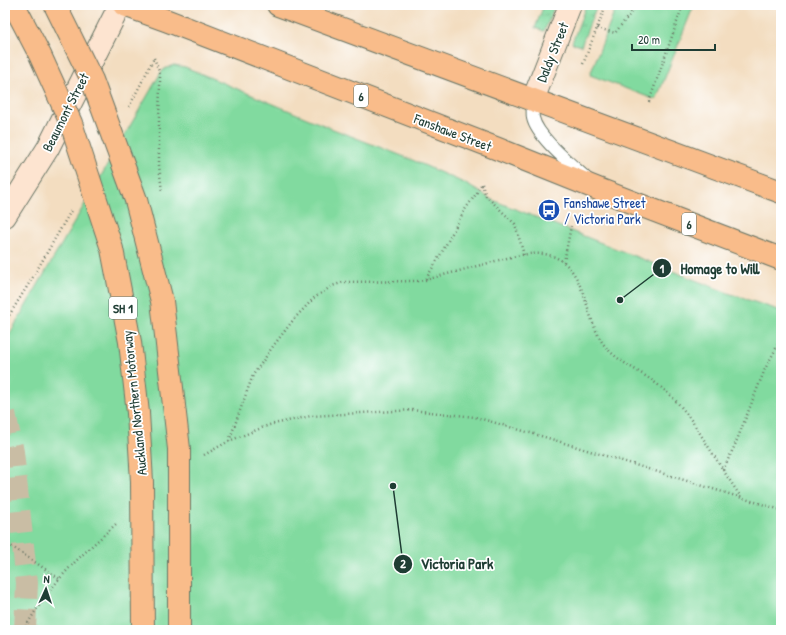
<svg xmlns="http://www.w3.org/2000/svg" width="786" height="635" viewBox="0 0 786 635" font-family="'Patrick Hand',sans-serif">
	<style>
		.grass { fill: url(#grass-tufts); stroke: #508c6a }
		.green { fill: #81da9f; stroke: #508c6a }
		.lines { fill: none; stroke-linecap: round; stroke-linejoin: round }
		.highway-tunnel { stroke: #c9bda4; stroke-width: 22; stroke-dasharray: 22 11; stroke-linecap: butt }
		.lane-casing { stroke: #697565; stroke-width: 14 }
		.secondary-casing { stroke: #697565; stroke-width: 24 }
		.primary-casing { stroke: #697565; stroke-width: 24 }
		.path { stroke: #697565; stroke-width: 2.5; stroke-dasharray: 1 3; stroke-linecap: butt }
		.lane { stroke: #fff; stroke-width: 12 }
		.secondary { stroke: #fde4d0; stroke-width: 22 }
		.primary { stroke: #f9bc8a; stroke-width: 22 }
		.highway-bridge-casing { stroke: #697565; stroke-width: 24; stroke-linecap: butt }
		.highway-bridge { stroke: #f9bc8a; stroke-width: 22 }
		.labels { text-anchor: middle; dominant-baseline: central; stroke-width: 3.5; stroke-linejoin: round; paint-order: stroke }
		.shield { fill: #fff; stroke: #627771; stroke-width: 1 }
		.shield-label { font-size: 13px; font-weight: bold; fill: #1f3d34 }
		.street-label { font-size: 14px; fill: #1f3d34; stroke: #fff }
		.transit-label { font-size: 14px; fill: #164399; stroke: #fff; text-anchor: start }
		.leader { fill: none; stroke: #1f3d34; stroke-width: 1.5 }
		.callout-dot { fill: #1f3d34; stroke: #fff; stroke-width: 1.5 }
		.mark-label { font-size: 12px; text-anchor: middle; font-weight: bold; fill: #fff }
		.callout-label { font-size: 15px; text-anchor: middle; font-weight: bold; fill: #1f3d34; stroke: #fff; stroke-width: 3.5; stroke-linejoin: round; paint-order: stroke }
	</style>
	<defs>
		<pattern id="grass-tufts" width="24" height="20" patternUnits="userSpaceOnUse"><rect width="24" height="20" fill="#81da9f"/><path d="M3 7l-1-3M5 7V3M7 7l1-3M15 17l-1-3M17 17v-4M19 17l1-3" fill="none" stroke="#69b282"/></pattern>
	</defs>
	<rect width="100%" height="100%" fill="#fff"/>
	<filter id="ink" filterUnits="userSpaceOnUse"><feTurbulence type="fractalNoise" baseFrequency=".025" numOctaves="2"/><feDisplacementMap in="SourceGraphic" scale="8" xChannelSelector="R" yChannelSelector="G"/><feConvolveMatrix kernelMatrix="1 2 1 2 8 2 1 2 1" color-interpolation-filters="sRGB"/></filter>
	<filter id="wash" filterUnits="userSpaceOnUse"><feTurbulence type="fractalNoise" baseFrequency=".012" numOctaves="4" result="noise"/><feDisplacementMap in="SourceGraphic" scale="16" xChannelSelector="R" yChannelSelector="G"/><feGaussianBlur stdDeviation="0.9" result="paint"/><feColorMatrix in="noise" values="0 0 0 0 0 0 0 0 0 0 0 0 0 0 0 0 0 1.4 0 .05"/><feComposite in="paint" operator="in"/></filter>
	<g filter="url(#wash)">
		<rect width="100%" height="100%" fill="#f3ddc0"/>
		<path class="grass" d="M544 5H555L547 25 544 31 535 28Z
			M586 5H597L581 46 572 43Z"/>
		<path class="green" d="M617 5H694L656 100 590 75Z
			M174 65 185 67 333 129 410 159 464 183 486 196 490 199 728 293 781 311V630H5V342L160 74C163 69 168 67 174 65Z"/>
	</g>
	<g filter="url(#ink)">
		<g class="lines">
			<path class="highway-tunnel" d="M5 413 13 452 27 583 25 630"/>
			<g class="lane-casing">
				<path id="lane" d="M533 100C533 106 532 112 533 118 537 137 572 165 587 179"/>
			</g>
			<g class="secondary-casing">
				<path id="secondary" d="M533 100 570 5
					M5 216 48 148 120 5"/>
			</g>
			<g class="primary-casing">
				<path id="primary" d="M124 5 168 21 498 149 598 189 781 259
					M278 5 781 192"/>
			</g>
			<path class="path" d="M597 28 615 33 637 5
				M154 58 160 74V84L159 118V165L162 192
				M583 64 606 5
				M649 102 683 5
				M129 107 154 58
				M482 184 486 196 515 224 524 255
				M564 262 571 226
				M426 279 442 252 464 211 476 194 482 183
				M5 322 33 277 72 209
				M229 441 253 375 274 345 294 319 314 298 332 286 344 282 418 281 425 280C444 275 462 270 481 265 500 260 529 250 549 255 586 265 584 315 602 342 613 358 630 366 647 377 656 383 665 390 673 398 687 412 697 429 708 446 719 464 730 481 741 497
				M204 455 229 441 269 425 311 416 412 410 475 417 548 438 781 510
				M723 470 735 445 765 369 781 339
				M5 542 60 579
				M24 630C38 605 56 581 76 561 89 548 103 536 117 523"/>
			<use href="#lane" class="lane"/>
			<use href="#secondary" class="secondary"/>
			<use href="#primary" class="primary"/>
			<g class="highway-bridge-casing">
				<path id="highway-bridge" d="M14 5 40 55 71 123 112 249 130 342 138 413 142 482 143 630
					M55 5 92 80 136 200 162 301 179 449V630"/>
			</g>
			<use href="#highway-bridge" class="highway-bridge"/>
		</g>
	</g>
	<defs>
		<g id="bus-disc" transform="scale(1.15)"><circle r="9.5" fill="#1a4fb4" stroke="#fff"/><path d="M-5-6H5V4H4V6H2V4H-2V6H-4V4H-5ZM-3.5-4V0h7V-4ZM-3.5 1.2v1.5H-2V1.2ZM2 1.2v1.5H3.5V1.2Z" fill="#fff"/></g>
	</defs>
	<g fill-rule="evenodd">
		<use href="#bus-disc" x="549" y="210"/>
	</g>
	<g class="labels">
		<g class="shield">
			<rect x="354" y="85" width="14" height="22" rx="3"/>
			<rect x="682" y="213" width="14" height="22" rx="3"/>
			<rect x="109" y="297" width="28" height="22" rx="3"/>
		</g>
		<g class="shield-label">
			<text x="361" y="96">6</text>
			<text x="689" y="224">6</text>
			<text x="123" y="308">SH 1</text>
		</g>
		<g class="street-label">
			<text transform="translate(552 52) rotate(-68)">Daldy Street</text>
			<text transform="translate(65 112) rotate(-63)">Beaumont Street</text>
			<text transform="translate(453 132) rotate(21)">Fanshawe Street</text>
			<text transform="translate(134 403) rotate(-96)">Auckland Northern Motorway</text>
		</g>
		<g class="transit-label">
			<text x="564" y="202">Fanshawe Street<tspan x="564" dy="16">/ Victoria Park</tspan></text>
		</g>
	</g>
	<path class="leader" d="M620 300L662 268M393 486L403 564"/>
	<g class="callout-dot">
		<circle cx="620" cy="300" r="4"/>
		<circle cx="393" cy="486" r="4"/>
		<circle cx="662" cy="268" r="10"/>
		<circle cx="403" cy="564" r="10"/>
	</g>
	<g class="mark-label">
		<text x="662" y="273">1</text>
		<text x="403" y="568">2</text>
	</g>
	<g class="callout-label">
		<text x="720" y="274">Homage to Will</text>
		<text x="457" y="569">Victoria Park</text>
	</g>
	<rect width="786" height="635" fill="none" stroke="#fff" stroke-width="20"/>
	<g transform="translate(46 589) rotate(3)" stroke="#ffffff" stroke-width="3" paint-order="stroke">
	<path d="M0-3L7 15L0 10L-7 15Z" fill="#1f3d34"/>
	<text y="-6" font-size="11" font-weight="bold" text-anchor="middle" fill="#1f3d34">N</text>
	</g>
	<path d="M632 44v6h83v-6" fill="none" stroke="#1f3d34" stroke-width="2"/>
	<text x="638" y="44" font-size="12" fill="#1f3d34" stroke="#ffffff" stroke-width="3" paint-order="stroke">20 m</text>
</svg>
